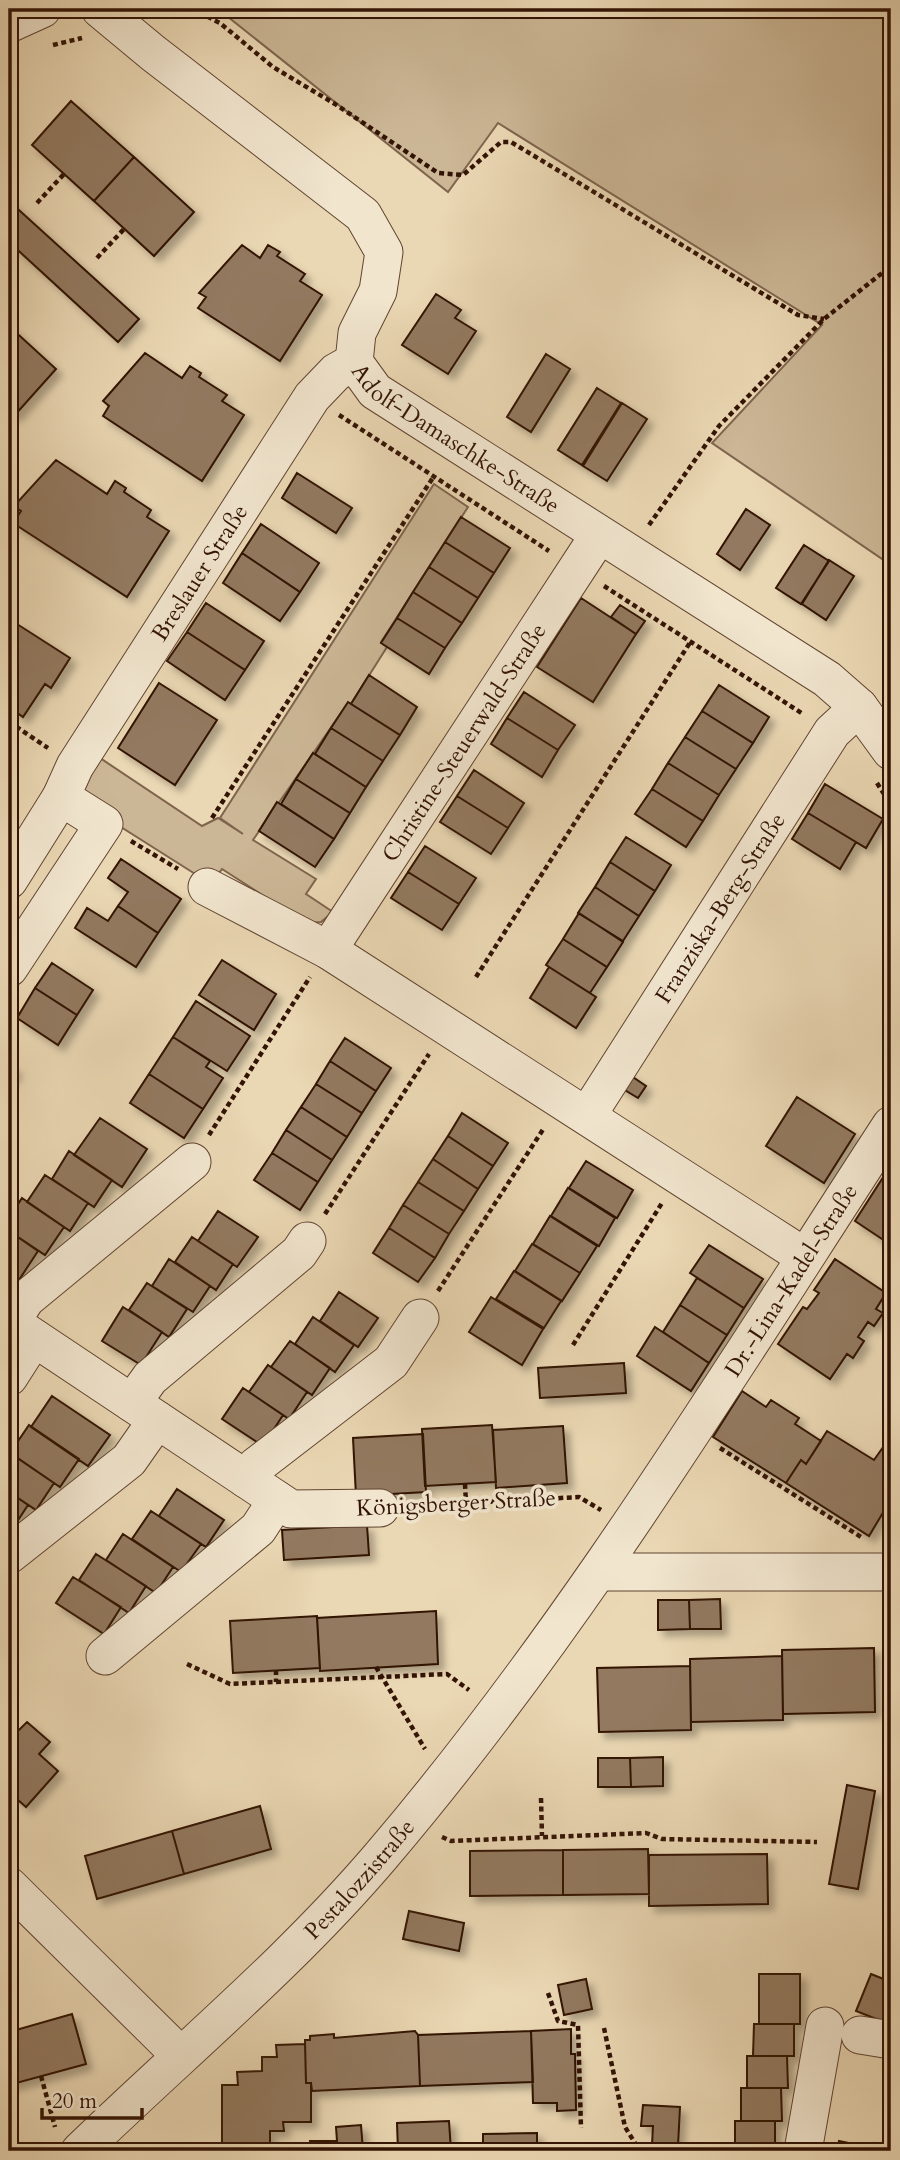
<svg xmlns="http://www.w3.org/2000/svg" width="900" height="2160" viewBox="0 0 900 2160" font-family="Cardo,serif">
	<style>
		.green { fill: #cbb695; stroke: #7f644d; stroke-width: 2 }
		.building { fill: #92795f; stroke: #331305; stroke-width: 2; filter: url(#shadow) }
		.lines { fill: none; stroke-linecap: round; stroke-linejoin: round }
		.minor-casing { stroke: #614430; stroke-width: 39 }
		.path { stroke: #331305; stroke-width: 4.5; stroke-dasharray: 5 3.5; stroke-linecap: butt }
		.minor { stroke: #f1e5ce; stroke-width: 37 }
		.labels { text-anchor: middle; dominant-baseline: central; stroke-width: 7; stroke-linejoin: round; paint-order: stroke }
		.street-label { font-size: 23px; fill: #331305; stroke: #f1e5ce }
	</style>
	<defs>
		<filter id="shadow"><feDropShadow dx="6" dy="6" stdDeviation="3.5" flood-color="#0004"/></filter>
	</defs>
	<rect width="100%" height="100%" fill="#ead7b3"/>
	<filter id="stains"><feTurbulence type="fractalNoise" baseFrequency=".00286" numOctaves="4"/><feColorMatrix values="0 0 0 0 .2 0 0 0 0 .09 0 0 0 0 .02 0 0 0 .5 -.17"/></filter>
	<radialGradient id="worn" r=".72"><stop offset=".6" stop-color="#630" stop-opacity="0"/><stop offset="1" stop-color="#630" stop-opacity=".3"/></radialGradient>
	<path class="green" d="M218 9H891V565L712 443 822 325 498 123 448 192Z
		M434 484 468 507 381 642 387 647 351 704 348 703 253 840 316 879 306 894 333 912 321 922 306 923 222 869 211 884 91 808C77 788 89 776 100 758L202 826 218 818 243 834 220 818Z"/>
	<path class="building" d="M71 101 134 157 94 201 32 145Z
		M134 157 194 212 154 256 94 201Z
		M9 201 139 319 118 342 9 242Z
		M242 245 260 258 268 245 280 252 277 256 305 274 300 281 322 295 280 361 198 308 206 297 199 293Z
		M436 294 461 310 455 318 476 331 448 374 402 345Z
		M9 326 56 369 14 416 9 411Z
		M145 353 182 378 190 366 201 373 199 377 227 395 222 401 244 415 202 481 103 416 109 406 103 401Z
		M546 354 570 369 531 432 507 417Z
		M597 388 621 403 582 465 558 450Z
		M622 403 647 419 607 481 583 466Z
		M56 460 107 494 115 481 126 488 124 492 151 510 147 517 169 531 127 597 13 523 21 511 14 506Z
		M297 473 352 508 336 533 282 498Z
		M746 509 770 525 740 570 717 554Z
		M461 517 510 548 494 573 445 542Z
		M261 524 319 563 300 592 242 553Z
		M445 542 494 573 478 598 429 567Z
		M804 545 829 561 801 604 776 588Z
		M242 553 300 592 280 621 223 583Z
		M829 560 854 576 826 620 802 604Z
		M429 567 478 598 462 623 413 592Z
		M413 592 462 623 445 648 397 618Z
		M581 598 636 634 593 702 537 667Z
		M206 603 264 641 245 670 187 632Z
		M620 605 645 621 636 634 611 617Z
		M397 618 445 648 429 674 381 643Z
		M17 624 70 658 51 688 45 684 23 717 9 707V637Z
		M187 632 245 670 225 700 167 661Z
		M369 675 417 707 400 735 351 704Z
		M159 683 217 720 175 785 118 748Z
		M719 685 769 717 753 743 702 711Z
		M524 692 575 725 558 750 507 718Z
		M348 702 400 735 383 761 331 728Z
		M702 711 753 743 736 769 685 737Z
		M507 718 558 750 542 777 491 744Z
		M331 728 383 761 366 787 315 754Z
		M685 737 736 769 719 795 668 763Z
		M313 753 366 787 350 813 296 779Z
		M668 763 719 795 703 821 652 789Z
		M474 770 524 803 508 828 457 796Z
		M296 779 350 813 334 839 281 804Z
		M825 784 883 819 866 848 808 813Z
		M652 789 703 821 686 847 635 814Z
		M457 796 508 828 491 854 440 822Z
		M277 802 334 839 315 867 259 831Z
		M808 813 856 842 840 869 792 839Z
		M626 837 671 865 655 891 610 862Z
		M425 846 476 878 459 904 408 872Z
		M121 859 181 899 158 933 118 906 128 892 108 878Z
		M610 862 655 891 639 916 595 887Z
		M408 872 459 904 442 930 391 898Z
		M595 887 639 916 623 941 578 913Z
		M118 906 158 933 136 967 75 928 87 908 108 921Z
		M579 913 623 942 607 967 563 939Z
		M563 939 607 967 590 993 546 965Z
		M222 960 276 994 254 1030 199 995Z
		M52 963 93 990 77 1015 35 988Z
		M549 967 596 997 576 1028 530 998Z
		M35 988 77 1015 58 1045 17 1018Z
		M196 1001 250 1036 227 1071 173 1037Z
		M173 1037 210 1061 206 1067 223 1078 203 1109 149 1074Z
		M345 1038 391 1068 376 1091 330 1061Z
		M330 1061 376 1091 362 1113 316 1084Z
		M9 1065 16 1070 9 1080Z
		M627 1073 646 1086 638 1098 618 1086Z
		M149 1074 203 1109 184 1138 130 1103Z
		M316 1084 362 1113 347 1137 301 1107Z
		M797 1097 855 1134 824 1183 766 1146Z
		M301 1107 347 1137 332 1160 286 1130Z
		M462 1113 508 1143 493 1166 448 1136Z
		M100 1118 147 1149 122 1187 74 1155Z
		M286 1130 332 1160 318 1182 272 1153Z
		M448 1136 493 1166 478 1189 433 1159Z
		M69 1151 112 1180 94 1207 52 1179Z
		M272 1153 318 1182 300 1210 254 1180Z
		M433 1159 478 1189 464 1211 418 1182Z
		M586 1161 633 1190 617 1218 569 1188Z
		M891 1165V1245L855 1221Z
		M45 1175 88 1203 70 1231 27 1202Z
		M418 1182 464 1211 449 1234 403 1205Z
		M568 1188 615 1218 599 1246 551 1216Z
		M22 1198 64 1227 45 1255 9 1231V1218Z
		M403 1205 449 1234 435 1258 389 1228Z
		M218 1211 258 1237 237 1267 198 1241Z
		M550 1216 597 1246 580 1273 533 1244Z
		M389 1228 435 1258 418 1282 373 1253Z
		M9 1231 38 1251 17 1283 9 1277Z
		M192 1237 233 1264 216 1290 175 1262Z
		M532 1244 580 1273 562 1301 515 1271Z
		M709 1245 763 1279 744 1308 690 1273Z
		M169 1259 210 1286 193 1312 152 1286Z
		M835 1259 886 1293 876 1309 883 1313 874 1326 868 1322 858 1337 864 1341 853 1358 847 1354 830 1379 778 1344 803 1307 807 1309 819 1293 814 1290Z
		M514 1271 561 1301 544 1328 496 1299Z
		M697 1278 744 1308 727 1335 680 1305Z
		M147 1283 187 1309 169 1337 129 1310Z
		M339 1292 378 1318 358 1347 320 1321Z
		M491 1297 543 1329 522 1365 469 1332Z
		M680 1305 727 1335 709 1363 663 1332Z
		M123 1307 162 1332 141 1365 102 1341Z
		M313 1317 354 1345 335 1372 295 1344Z
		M655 1327 709 1363 691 1391 637 1356Z
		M290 1341 330 1368 312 1395 271 1367Z
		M624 1363 626 1393 540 1398 538 1368Z
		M268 1365 307 1392 289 1419 249 1392Z
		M243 1388 283 1415 263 1446 222 1419Z
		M742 1391 766 1407 771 1400 799 1418 795 1424 821 1441 806 1464 801 1460 786 1483 713 1437Z
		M52 1396 110 1435 88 1466 31 1427Z
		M29 1425 79 1459 60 1487 10 1453Z
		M492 1425 496 1482 425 1486 422 1429Z
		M563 1426 567 1483 496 1488 493 1430Z
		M827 1431 874 1460 891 1436V1513L884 1511 869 1536 786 1483 801 1460 806 1464Z
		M423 1434 426 1492 356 1496 353 1438Z
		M9 1452 54 1483 36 1510 9 1492Z
		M177 1489 224 1520 206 1547 159 1516Z
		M9 1492 28 1505 9 1534Z
		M151 1511 201 1544 181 1572 132 1539Z
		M367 1525 369 1555 284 1560 282 1530Z
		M123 1534 173 1567 156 1593 106 1560Z
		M96 1554 146 1586 129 1613 79 1580Z
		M73 1577 121 1607 104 1634 56 1603Z
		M720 1599 721 1629H690L689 1600Z
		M658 1600H689L690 1629 658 1630Z
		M436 1611 438 1664 320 1671 317 1618Z
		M317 1616 320 1668 233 1673 230 1621Z
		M874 1648 875 1712 783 1714 782 1650Z
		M782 1656 783 1720 691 1722 690 1659Z
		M690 1666 691 1730 599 1732 597 1668Z
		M27 1722 50 1742 39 1754 58 1771 26 1807 9 1792V1724L18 1731Z
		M663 1757V1786L631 1787 630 1758Z
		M598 1758H630L631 1787H598Z
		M847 1785 875 1791 858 1889 829 1884Z
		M260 1806 271 1849 184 1874 172 1831Z
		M172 1831 184 1874 97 1899 85 1856Z
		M648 1849 649 1894 563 1895V1850Z
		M563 1850V1895L470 1896V1851Z
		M767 1854 768 1904 649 1906V1855Z
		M409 1911 464 1923 459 1951 403 1939Z
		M759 1974H800V2024H759Z
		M871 1974 891 1982 889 2024 856 2011Z
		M586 1979 592 2009 564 2015 558 1985Z
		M72 2014 86 2064 9 2085V2032Z
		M754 2024H794V2056H753Z
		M571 2029V2054H575L576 2110 557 2111V2103H533L531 2031Z
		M415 2031 418 2035 420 2086 312 2091 311 2083H306L305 2040H310V2036L334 2034V2038Z
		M531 2031 533 2082 420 2086 418 2035Z
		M305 2044 306 2083H311V2122H283L284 2131H270V2147H222V2085H238L237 2072 262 2071V2057H277L276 2045Z
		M747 2056H787L788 2088H747Z
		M741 2088H781L782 2121H741Z
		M643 2105 680 2107 678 2146 652 2145 653 2126H641Z
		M449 2121 451 2151H398L397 2123Z
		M735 2121H775V2151H735Z
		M361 2125 363 2151H311L310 2141H337L336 2127Z
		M537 2133V2151H483V2134Z
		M839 2141 873 2148 872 2151H837Z
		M874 2143 891 2146V2151H872Z"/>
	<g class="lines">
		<g class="minor-casing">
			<g id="minor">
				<path id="s1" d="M100 9 153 53 363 215 384 252 378 291 357 333 354 362 375 391 827 679 859 707 891 751"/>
				<path d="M9 24 42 9"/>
				<path id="s2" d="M9 880 61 797 75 766 312 397 336 372 354 362"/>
				<path d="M207 887 328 950 805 1257"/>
				<path id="s3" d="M328 950 599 535"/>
				<path d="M9 968 104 824 61 797"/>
				<path id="s4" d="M587 1116 832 732 859 707"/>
				<path d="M9 1321 291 1509 380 1508"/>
				<path d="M11 1322 26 1299 192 1162"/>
				<path d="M9 1377 34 1338"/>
				<path d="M132 1403 150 1378 299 1253 307 1241"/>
				<path d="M246 1479 256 1466 391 1362 420 1318"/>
				<path d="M9 1555 129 1460 157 1420"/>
				<path d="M599 1572H891"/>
				<path d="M105 1656 258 1529 277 1500"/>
				<path d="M9 1886 180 2055"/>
				<path d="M860 2035 891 2040"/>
				<path id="s5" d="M80 2151C181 2053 290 1963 381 1856 573 1631 730 1372 891 1125"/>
				<path d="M803 2151 825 2026"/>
			</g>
		</g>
		<path class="path" d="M192 9 220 23 273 67 335 104 438 173 463 175 501 142H511L798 315 824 319
			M53 45 82 38
			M37 203 64 174
			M97 258 124 229
			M339 415 549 551
			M649 525 719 426 824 319 891 266
			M604 586 803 714
			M9 722 48 748
			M877 783 891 805
			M212 818 434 476
			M131 841 178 869
			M476 977 691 641
			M209 1135 310 977
			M325 1214 429 1054
			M438 1291 544 1128
			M573 1345 662 1203
			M720 1448 861 1537
			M465 1484 466 1503
			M537 1485 538 1499
			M414 1506 579 1497 601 1510
			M187 1664 230 1684 447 1674 469 1690
			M376 1667 425 1749
			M276 1670V1682
			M541 1798 542 1836
			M442 1837 451 1841 646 1833 662 1839 817 1842
			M548 1993 558 2021 578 2025 581 2128
			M604 2028 625 2127 640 2151
			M41 2076 55 2127"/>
		<use href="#minor" class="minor"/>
	</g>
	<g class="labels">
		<g class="street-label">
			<text stroke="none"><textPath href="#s1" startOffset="621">Adolf-Damaschke-Straße</textPath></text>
			<text stroke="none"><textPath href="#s2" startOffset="362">Breslauer Straße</textPath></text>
			<text stroke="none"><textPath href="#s3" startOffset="248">Christine-Steuerwald-Straße</textPath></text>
			<text stroke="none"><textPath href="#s4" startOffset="247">Franziska-Berg-Straße</textPath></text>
			<text stroke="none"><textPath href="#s5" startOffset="1129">Dr.-Lina-Kadel-Straße</textPath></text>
			<text transform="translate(456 1503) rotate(-3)">Königsberger Straße</text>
			<text stroke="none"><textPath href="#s5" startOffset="390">Pestalozzistraße</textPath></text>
		</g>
	</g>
	<rect width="900" height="2160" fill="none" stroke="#ead7b3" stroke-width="35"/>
	<rect x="10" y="10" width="879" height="2139" fill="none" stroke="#331305" stroke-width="3.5"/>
	<rect x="18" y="18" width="865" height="2125" fill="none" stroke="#331305" stroke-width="2"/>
	<path d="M42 2108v10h100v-10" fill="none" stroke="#331305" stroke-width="3.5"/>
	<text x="52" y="2108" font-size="21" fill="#331305" stroke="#f1e5ce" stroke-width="5" paint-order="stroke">20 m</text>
	<rect width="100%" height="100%" filter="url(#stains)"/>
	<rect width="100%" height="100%" fill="url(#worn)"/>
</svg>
